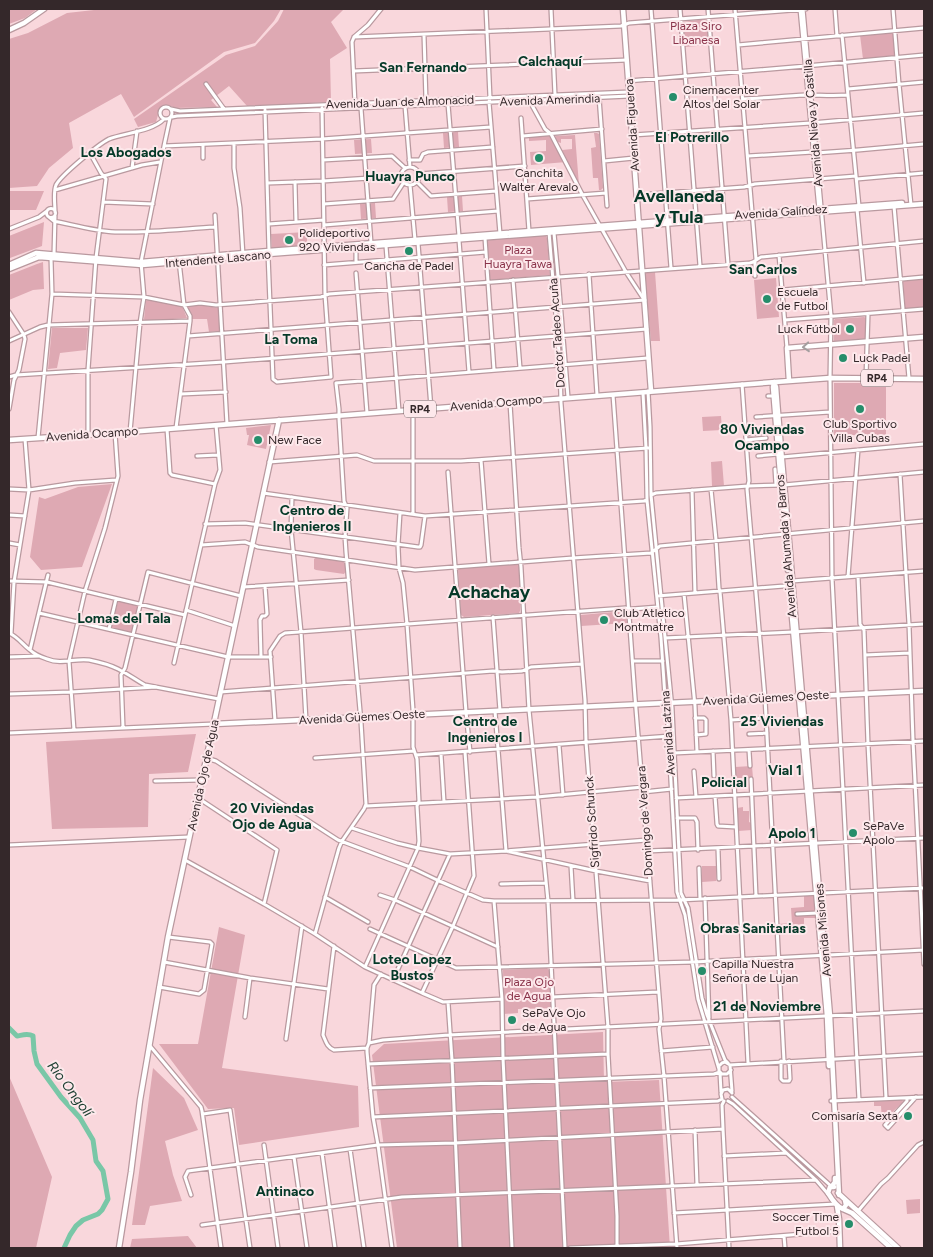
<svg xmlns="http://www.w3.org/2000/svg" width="933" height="1257" viewBox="0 0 933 1257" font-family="Figtree,sans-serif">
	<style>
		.green { fill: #dea9b3 }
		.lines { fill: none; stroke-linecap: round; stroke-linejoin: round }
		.river { stroke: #79c7a7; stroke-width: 5 }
		.minor-casing { stroke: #b9999f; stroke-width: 5.5 }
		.major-casing { stroke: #b9999f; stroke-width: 7 }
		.minor { stroke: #fff; stroke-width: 3 }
		.major { stroke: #fff; stroke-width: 4.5 }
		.oneway { stroke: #a49e9f }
		.poi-dot { fill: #258d6a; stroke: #fde8eb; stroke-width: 2 }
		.labels { text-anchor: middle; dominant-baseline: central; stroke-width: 4; stroke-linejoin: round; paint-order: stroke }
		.shield { fill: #fde8eb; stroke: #706264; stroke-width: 1 }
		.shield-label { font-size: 11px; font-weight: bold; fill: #34282a }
		.park-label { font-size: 12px; fill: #8a334a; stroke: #fde8eb }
		.poi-label { font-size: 12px; fill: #34282a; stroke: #fde8eb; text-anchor: start }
		.street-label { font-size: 12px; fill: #34282a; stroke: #fde8eb }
		.neighbourhood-label { font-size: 14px; font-weight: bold; fill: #053928; stroke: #fde8eb }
		.water-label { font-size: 14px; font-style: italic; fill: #193d2f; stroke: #fde8eb }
		.district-label { font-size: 18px; font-weight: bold; fill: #053928; stroke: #fde8eb }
	</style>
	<rect width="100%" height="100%" fill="#f9d7dc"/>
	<path class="green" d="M9 9H37L25 18 9 24Z
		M103 9H281L274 21 255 43 224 52 134 117 121 94 69 123 73 148 49 168 37 186 9 188V39L28 33 67 13Z
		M284 9H344L331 22 347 48 330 59 331 102 247 106 229 86 211 100 217 107 175 108C169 105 166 104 160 108L156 122 138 127 134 119 226 55 255 46 278 21Z
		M705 19 708 22 709 45 685 47 684 22Z
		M892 32 894 33 895 56 863 59 860 35Z
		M458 132 459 147 444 148 443 133Z
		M594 133H597L599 134 603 188 601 190H599L598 178H593L591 148 596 147Z
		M551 134 566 162 531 165 530 152 546 151V140L529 141V136Z
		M575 135 579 185 562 150 572 149V139H561V143L558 142 555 137 556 136Z
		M371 139 372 153 355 154 354 140Z
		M9 191H44L36 210H9Z
		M462 196 463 211 448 212 447 197Z
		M375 203 376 218 361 219 360 204Z
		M44 222 42 246 10 258 9 255V236Z
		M307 232V246L272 249 271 234Z
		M544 235 546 236 547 238 550 275 492 280 489 279 487 240Z
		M43 262 44 289 33 290 9 300V275L37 264Z
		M655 272 660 341H651L645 275 646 273Z
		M776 278 779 317 757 319 754 280Z
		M924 279V307L908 309 905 308 903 281Z
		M149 299 182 306 187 318 145 321 144 319 146 301Z
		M201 305 218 308 220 330 219 331 209 332 207 319H192L187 307 188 306Z
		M864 317 866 318 865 338 864 340 834 341V320L835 319Z
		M52 328H88L86 350 60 353 57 368 48 369Z
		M834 383H886V435H834Z
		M721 416 722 430 703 431 702 417Z
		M271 425 266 449 247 445 249 435H247L246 428Z
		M722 461 724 486H712L711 462Z
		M112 484 82 567 41 570 30 557 39 497 45 499 78 487Z
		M317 557 342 561 346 564V571L344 574 316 570 314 569V559Z
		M519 564 520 566V611L519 613 464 617 461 615 458 568Z
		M118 601 138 606 132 632 130 633 111 628Z
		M624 611 626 613 627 623 581 626 580 616 581 615Z
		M196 734 188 772 149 774 148 827 52 829 46 742Z
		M752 766 753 778H735V767Z
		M743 807V811H749V822L751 823 752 830 738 831 737 808Z
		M702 866H716V881L702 882Z
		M804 895H814L816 918H804V924L792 925V930L778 931V924L792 923 791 908 804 907Z
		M219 927 245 935 222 1068 358 1086 359 1127 239 1145 234 1108 208 1109 159 1044H198Z
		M547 968 549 970 552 1008 518 1009V1013L504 1014 503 970Z
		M603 1032 604 1082 659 1080 670 1248H507V1247L460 1248H397L372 1055 384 1044Z
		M153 1068 184 1098 198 1130 165 1141 173 1175 182 1201 150 1206 145 1225H132Z
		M9 1076 52 1177 36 1248H9Z
		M902 1099 903 1102 882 1122 881 1106H874V1101Z
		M920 1199V1213L907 1214 906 1200Z
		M188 1236 197 1248H130L132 1239Z"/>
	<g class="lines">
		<path class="river" d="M9 1028 17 1036C23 1035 28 1033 33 1036L34 1051 37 1064 61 1097 80 1118 93 1140 96 1161 103 1171 108 1199 102 1210 98 1214 83 1220 76 1226 70 1235 64 1248"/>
		<g class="minor-casing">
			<path id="minor" d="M486 9 490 98 489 102 500 234
				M551 9 555 95
				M651 9 671 268
				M680 9 700 266
				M708 9 728 264
				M735 9 756 259
				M800 9 819 210
				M803 9 831 316 830 378 832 578 859 1100
				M835 9 837 36
				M893 9 899 84 911 205
				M424 35 426 101
				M842 35 859 206 857 209 864 283
				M354 37 621 26 629 23 806 9
				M738 45 924 28
				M354 71 627 60
				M628 81 806 66 924 55
				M206 84 224 109
				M848 89 924 82
				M599 97 607 206
				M743 99C764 98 785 96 805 95 820 95 834 96 848 95
				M529 100 545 129 551 134 582 194 626 272 643 298
				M355 104 352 42 354 37 368 25 381 9
				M448 104 459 236
				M405 106 410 167
				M160 113a6 6 0 1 1 12 0a6 6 0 1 1-12 0Z
				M322 108 325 295 331 377
				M361 108 371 243
				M171 109 180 111 629 92
				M265 110 269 251 268 254 273 379 277 382 331 377
				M172 117 177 116 630 96
				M521 118 529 231
				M633 135 811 123 924 113
				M523 136 602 129
				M234 143V168L240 208 243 255
				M203 145V158
				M164 146 322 139 491 127
				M748 156 813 152 816 153 858 150 924 144
				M323 160 392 156 405 168
				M409 160H420L423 154 428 152 493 147
				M604 161 634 158
				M401 176a9 9 0 1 1 18 0a9 9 0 1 1-18 0Z
				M132 168 137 131
				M419 174 525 166
				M857 179 924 173
				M295 182 296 222
				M417 182 431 196 496 191
				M268 183 323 181 401 176
				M410 185 415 240 418 243 431 408
				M55 190 142 165 160 162
				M637 195 744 187 755 184 856 176
				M527 199 606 193
				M103 202 153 204
				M324 204 393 199 404 182
				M894 206 909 378
				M46.5 213a4.5 4.5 0 1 1 9 0a4.5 4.5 0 1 1-9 0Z
				M55 212C55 204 53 192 56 185 61 175 99 144 109 139 125 133 153 131 164 119
				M215 215 227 424
				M49 217 54 221C74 225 94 231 115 232 148 233 182 229 215 227
				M269 224 324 220
				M324 225 498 211
				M9 229 39 217 47 211
				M549 232 560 365 561 403 585 700 586 742 608 1027V1054L617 1216V1248
				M553 232 554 233 558 276 568 397
				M485 238 494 370
				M459 240 469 372
				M386 246 399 411
				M356 248V262
				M779 255 787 348
				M755 261V276
				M324 265 486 252
				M356 273 367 413
				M589 274 597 395
				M513 280 520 368
				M783 290 924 277
				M52 294 144 297 184 305 200 303 216 305 321 297 329 294 750 263 753 262 761 257 924 241
				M9 312 24 335
				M785 320 924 309
				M188 336 645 300
				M9 341 40 327 48 325 190 321
				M9 377 16 375 224 362 647 329
				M866 378 868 314
				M336 383 648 358
				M742 384 749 481 747 489 765 698 784 1061
				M648 391 650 427 651 495 672 708 681 893 688 908 702 998 707 1015 725 1060 728 1063
				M643 393 646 448 647 500 661 638 665 697 667 709 677 892 685 915 698 999 719 1069
				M181 394 226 392
				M613 395 635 697 661 1019 659 1029 664 1076 677 1248
				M768 396H774
				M510 403 519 548 521 567 529 710 548 901 565 1248
				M9 409 14 380 19 370 25 339 24 335
				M413 410V514
				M756 417 830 412
				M176 428 190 321V316L184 305 179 261
				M167 429 170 473 172 475 215 484
				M130 432 140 323 144 297 141 262 164 146 170 118
				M746 434 766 432
				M88 435V370L96 258 106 179 101 173 90 153
				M38 438 52 294 51 258 54 254 55 216
				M746 440 766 438
				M197 456 218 455
				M758 456 778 454 782 457 924 444
				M481 460 489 564
				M269 462 357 455 374 461H461L648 448
				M775 469 776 485
				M448 472 466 712 470 752
				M900 474 909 624 913 741 924 964
				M9 489 29 490 75 483 116 480
				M711 489 716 540 719 588 720 592 731 720 748 1063
				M692 490 695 593
				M263 493 425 516 644 501 647 500
				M651 495 656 493 748 486 784 485 924 472
				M292 497 291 529 301 632 306 720
				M9 515 25 516
				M205 524 245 523 418 547H420L421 545 425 516
				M9 543 20 545
				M201 545 245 542 258 547 415 570 573 558 651 553 660 546 924 521
				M858 576 860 624 864 630 868 744 886 1098
				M848 577 858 450
				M9 581 47 582 185 615
				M243 587 349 580
				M684 594 695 706 697 752
				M657 596 784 586 790 585 792 581 924 571
				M186 610 235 626
				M39 613 228 657H271
				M493 617 500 711
				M109 629 116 599
				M9 633C18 637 22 644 30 650 34 654 41 657 47 659 62 665 74 658 89 660 99 662 110 665 118 669 128 674 136 680 145 685L219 699
				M11 634 14 582 29 490 25 439
				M665 638 793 632 924 624
				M30 650 48 575
				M865 655 910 653
				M9 657 39 656
				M261 657 260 620 262 616H265L267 614 265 586
				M633 661H663
				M174 663 215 484 220 470 216 425
				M220 692 493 671 502 672 522 671 531 667 581 664
				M9 694 71 692 156 687
				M495 711 506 851 596 871 650 881
				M695 718H704L706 720V734L696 735
				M731 720 766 718
				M275 721 270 651 280 636 285 633 625 608 632 609 658 607
				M123 727 121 675 125 668 148 572 241 596
				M74 730 69 661 85 591 105 528 118 476 115 433
				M9 733 214 724
				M749 734 767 733
				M559 745 563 795
				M749 750 750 766
				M713 751 714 776
				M674 753 924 741
				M441 754 444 802
				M416 755 670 736
				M206 758 216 761 338 840 410 867 437 880 483 900 494 901 679 900 924 888
				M315 758 414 751
				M694 771 696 797
				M751 779 756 896
				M155 781 201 780
				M643 792 672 789
				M715 796 717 824 718 826 736 827
				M198 798 277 850 264 904
				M676 798 924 785
				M366 806 537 797 643 787
				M677 818H695L697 822 698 850
				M352 828 397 843 418 848 450 854 506 851 647 840
				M9 845 189 837
				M718 849 719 879
				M648 851 924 838
				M185 860 264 904 315 934 365 967 422 993 443 1002 502 999
				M571 866 573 901
				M699 868 700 899
				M501 884 546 883
				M380 895 395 900 498 947
				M325 897 368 922
				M705 898 709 1018
				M494 901 502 999 503 1058 512 1248
				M797 914 818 913
				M370 929 456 968 694 962 924 950
				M315 934 339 848 342 841 364 809 366 804 361 722 346 552 345 537 347 508 344 501 339 419V409L336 383
				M334 946 323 1035C326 1042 327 1047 334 1050L367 1048
				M164 962 250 978 328 989
				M365 967 418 848 419 841 417 806 419 801 417 759 413 747V710L407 624 403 583 399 568 398 545 400 513
				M381 974 374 985 369 1043 367 1048V1052L373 1117 378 1145 392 1248
				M393 980 450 854
				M159 987 199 994 204 990 212 944 210 942 168 937
				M422 993 453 926 474 876 465 752
				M553 997 658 992
				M448 1002 452 1060 460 1248
				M245 1017 250 978
				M286 1039 302 926
				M369 1043 383 1040 449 1035 924 1011
				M150 1046 201 1107 202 1111 221 1248
				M661 1051 713 1047
				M781 1061V1079L783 1081H789L790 1079 789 1061
				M368 1064 608 1054
				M730 1065 732 1091
				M731 1070 727 1074H722L719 1071V1066L722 1063 725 1062 730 1065 924 1054
				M720 1073 721 1092
				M370 1088 714 1074 720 1072
				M732 1097 831 1186
				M907 1098V1101L885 1125 888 1128 916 1097
				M722 1099 721 1094 723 1090 728 1089 732 1093
				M724 1101 722 1105 723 1129 729 1248
				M728 1101 733 1104 816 1180 828 1194
				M831 1101 924 1097
				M203 1114 230 1110 250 1248
				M373 1117 718 1101 722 1099
				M695 1130 697 1185
				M264 1145 278 1248
				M350 1149 364 1248
				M322 1153 335 1248
				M724 1156 786 1153
				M294 1157 307 1248
				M191 1195 185 1177 188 1171 378 1145 455 1143 723 1129
				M858 1211 881 1184 888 1178 918 1145 924 1142
				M674 1213 836 1204
				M202 1225 402 1197 816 1180
				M784 1236 785 1248
				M570 1248 676 1244 839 1231"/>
		</g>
		<g class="major-casing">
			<path id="major" d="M623 9 651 391
				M9 30 24 23 44 9
				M9 265 36 253 141 262 269 251 902 203
				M9 269 39 257 142 265 268 254 924 204
				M789 381 787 348 924 337
				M774 382 776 387C781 455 788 523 793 591L830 1016 839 1195
				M774 383 773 387 788 570
				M9 440 115 433 789 381 830 378 924 379
				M792 617 827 1016 829 1066
				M214 724 924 691
				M832 1186 835 1182V1178
				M834 1187H830L828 1193C831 1198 837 1207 843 1209L846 1205 845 1200
				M838 1193 898 1248
				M837 1206 839 1219 840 1248
				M843 1209 852 1213 891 1248
				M119 1248 131 1172 140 1100 168 937 279 420"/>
		</g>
		<use href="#minor" class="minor"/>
		<use href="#major" class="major"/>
	</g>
	<defs><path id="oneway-chevron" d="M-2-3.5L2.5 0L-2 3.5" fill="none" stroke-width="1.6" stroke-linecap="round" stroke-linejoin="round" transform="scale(1.25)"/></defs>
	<use class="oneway" href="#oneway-chevron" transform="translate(806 347) rotate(175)"/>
	<g class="poi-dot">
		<circle cx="673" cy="97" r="5"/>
		<circle cx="539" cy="158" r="5"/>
		<circle cx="289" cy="240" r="5"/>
		<circle cx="409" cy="251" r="5"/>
		<circle cx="767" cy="299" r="5"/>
		<circle cx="850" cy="329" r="5"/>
		<circle cx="843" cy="358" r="5"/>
		<circle cx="860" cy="409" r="5"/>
		<circle cx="258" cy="440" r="5"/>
		<circle cx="604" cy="620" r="5"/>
		<circle cx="853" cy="833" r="5"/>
		<circle cx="702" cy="971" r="5"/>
		<circle cx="512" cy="1020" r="5"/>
		<circle cx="908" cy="1116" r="5"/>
		<circle cx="849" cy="1224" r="5"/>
	</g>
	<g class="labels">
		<g class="shield">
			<rect x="861" y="369.5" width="32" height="17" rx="4"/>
			<rect x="404" y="400.5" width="32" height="17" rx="4"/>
		</g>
		<g class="shield-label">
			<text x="877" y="378">RP4</text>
			<text x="420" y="409">RP4</text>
		</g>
		<g class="park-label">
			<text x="696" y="26">Plaza Siro<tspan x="696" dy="14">Libanesa</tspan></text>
			<text x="518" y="250">Plaza<tspan x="518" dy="14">Huayra Tawa</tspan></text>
			<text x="529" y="982">Plaza Ojo<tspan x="529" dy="14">de Agua</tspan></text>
		</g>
		<g class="poi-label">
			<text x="683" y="90">Cinemacenter<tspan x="683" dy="14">Altos del Solar</tspan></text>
			<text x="539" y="173" text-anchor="middle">Canchita<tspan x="539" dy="14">Walter Arevalo</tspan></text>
			<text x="299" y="233">Polideportivo<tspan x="299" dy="14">920 Viviendas</tspan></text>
			<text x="409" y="266" text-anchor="middle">Cancha de Padel</text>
			<text x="777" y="292">Escuela<tspan x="777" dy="14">de Futbol</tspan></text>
			<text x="840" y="329" text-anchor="end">Luck Fútbol</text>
			<text x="853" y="358">Luck Padel</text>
			<text x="860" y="424" text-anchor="middle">Club Sportivo<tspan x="860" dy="14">Villa Cubas</tspan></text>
			<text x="268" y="440">New Face</text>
			<text x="614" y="613">Club Atletico<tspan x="614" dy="14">Montmatre</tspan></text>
			<text x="863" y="826">SePaVe<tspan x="863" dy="14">Apolo</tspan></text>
			<text x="712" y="964">Capilla Nuestra<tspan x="712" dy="14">Señora de Lujan</tspan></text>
			<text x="522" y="1013">SePaVe Ojo<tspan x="522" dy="14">de Agua</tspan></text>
			<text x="898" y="1116" text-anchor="end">Comisaría Sexta</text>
			<text x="839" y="1217" text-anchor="end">Soccer Time<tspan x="839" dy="14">Futbol 5</tspan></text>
		</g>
		<g class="street-label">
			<text transform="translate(550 100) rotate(-2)">Avenida Amerindia</text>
			<text transform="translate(400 102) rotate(-2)">Avenida Juan de Almonacid</text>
			<text transform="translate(813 123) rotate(-95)">Avenida Nieva y Castilla</text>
			<text transform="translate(632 125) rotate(-94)">Avenida Figueroa</text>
			<text transform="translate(781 212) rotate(-4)">Avenida Galíndez</text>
			<text transform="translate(218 259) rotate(-5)">Intendente Lascano</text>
			<text transform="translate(557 333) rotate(-94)">Doctor Tadeo Acuña</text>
			<text transform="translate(496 403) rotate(-5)">Avenida Ocampo</text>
			<text transform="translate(92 434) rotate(-4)">Avenida Ocampo</text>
			<text transform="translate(786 546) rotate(-95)">Avenida Ahumada y Barros</text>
			<text transform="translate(766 698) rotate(-3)">Avenida Güemes Oeste</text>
			<text transform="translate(362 717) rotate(-3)">Avenida Güemes Oeste</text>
			<text transform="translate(668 733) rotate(-94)">Avenida Latzina</text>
			<text transform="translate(203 775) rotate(-78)">Avenida Ojo de Agua</text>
			<text transform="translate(645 821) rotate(-94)">Domingo de Vergara</text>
			<text transform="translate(592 822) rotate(-94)">Sigfrido Schunck</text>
			<text transform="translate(823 930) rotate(-95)">Avenida Misiones</text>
		</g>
		<g class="neighbourhood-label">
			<text x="550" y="61">Calchaquí</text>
			<text x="423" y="67">San Fernando</text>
			<text x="692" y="137">El Potrerillo</text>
			<text x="126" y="152">Los Abogados</text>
			<text x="410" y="176">Huayra Punco</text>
			<text x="763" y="269">San Carlos</text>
			<text x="291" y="339">La Toma</text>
			<text x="762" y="429">80 Viviendas<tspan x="762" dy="16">Ocampo</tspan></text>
			<text x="312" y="510">Centro de<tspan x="312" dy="16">Ingenieros II</tspan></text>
			<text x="124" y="618">Lomas del Tala</text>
			<text x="485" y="721">Centro de<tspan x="485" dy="16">Ingenieros I</tspan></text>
			<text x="782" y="721">25 Viviendas</text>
			<text x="785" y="770">Vial 1</text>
			<text x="724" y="782">Policial</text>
			<text x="272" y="808">20 Viviendas<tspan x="272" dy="16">Ojo de Agua</tspan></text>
			<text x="792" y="833">Apolo 1</text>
			<text x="753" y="928">Obras Sanitarias</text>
			<text x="412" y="959">Loteo Lopez<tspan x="412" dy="16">Bustos</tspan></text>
			<text x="767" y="1006">21 de Noviembre</text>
			<text x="285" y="1191">Antinaco</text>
		</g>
		<g class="water-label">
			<text transform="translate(70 1089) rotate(53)">Río Ongolí</text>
		</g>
		<g class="district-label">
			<text x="679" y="196">Avellaneda<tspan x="679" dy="21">y Tula</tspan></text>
			<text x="489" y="592">Achachay</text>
		</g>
	</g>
	<rect width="933" height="1257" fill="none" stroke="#34282a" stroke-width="20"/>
</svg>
